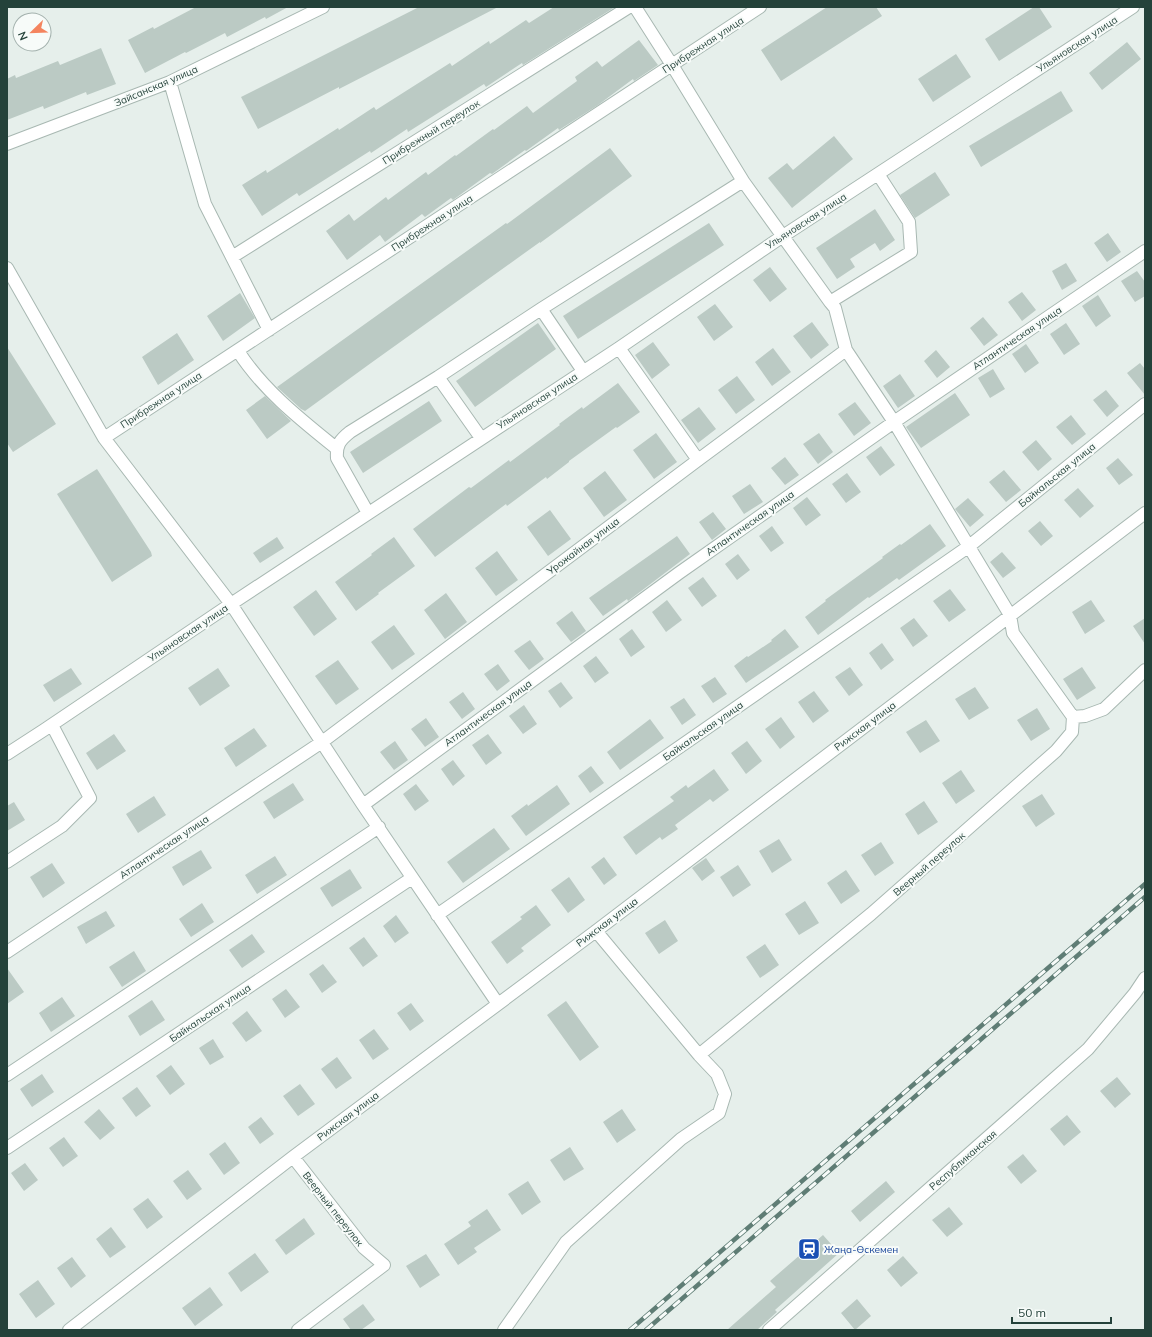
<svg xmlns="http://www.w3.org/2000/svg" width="1152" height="1337" viewBox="0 0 1152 1337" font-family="Mulish,sans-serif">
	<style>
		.building { fill: #bbcac4 }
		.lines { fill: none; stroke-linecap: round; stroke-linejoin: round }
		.minor-casing { stroke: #a8b8b2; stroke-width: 14 }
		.minor { stroke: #fff; stroke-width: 12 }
		.rail-casing { stroke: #5f7d75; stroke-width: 4.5 }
		.rail { stroke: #f7fbf9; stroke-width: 3; stroke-dasharray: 9; stroke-linecap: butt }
		.labels { text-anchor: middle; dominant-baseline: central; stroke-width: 4; stroke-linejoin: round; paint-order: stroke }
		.street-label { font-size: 10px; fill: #24423a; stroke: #f7fbf9 }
		.transit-label { font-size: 10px; fill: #164399; stroke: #f7fbf9; text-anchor: start }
	</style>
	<rect width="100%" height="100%" fill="#e6efeb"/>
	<path class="building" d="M196 7H288L266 19 265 17 227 37 225 33 186 53 185 52 145 73 128 40 153 27 154 29Z
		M419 7H498L419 48 339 89V87L258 129 241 97Z
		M554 7H615L523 65 522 63 486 87 484 84 408 132 407 129 371 153 370 151 299 196 297 193 262 216 242 185 266 170 267 173 338 128 339 130 374 107 376 110 450 63 452 66 489 41 490 44 526 20 529 23Z
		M827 7H876L882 16 781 81 761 50Z
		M1034 7H1039L1052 27 999 61 985 39Z
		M639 40 658 65 634 81 633 79 598 105 559 130 558 128 526 151 525 150 492 174 490 173 453 200 451 198 425 217 422 214 385 242 380 235 347 260 326 231 349 214 354 221 386 197 388 200 426 172 428 175 455 155 456 156 493 129 494 130 527 106 533 113 577 81 575 77 597 61 602 67Z
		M1127 42 1141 59 1102 90 1089 73Z
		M101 48 116 84 87 95 86 92 44 109 43 106 7 120V79L15 75 16 78 58 61 60 65Z
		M956 54 971 77 933 102 918 79Z
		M1061 91 1073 111 981 167 969 146Z
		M834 136 853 159 792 208 768 178 787 163 793 170Z
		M610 148 632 176 540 243V242L371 363 305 411 301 409 277 387 439 271 506 223 507 224Z
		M935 172 950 195 915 218 900 195Z
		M875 209 895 240 880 251 875 243 850 259 855 267 837 279 816 248Z
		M709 223 724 245 578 339 563 316Z
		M1108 233 1121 252 1107 262 1094 243Z
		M1066 263 1077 281 1062 290 1052 271Z
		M770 267 787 289 770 302 753 280Z
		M1137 271 1145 282V296L1135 302 1121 281Z
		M1022 292 1036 310 1022 321 1008 302Z
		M240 293 255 318 223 341 207 316Z
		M1098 295 1111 316 1096 327 1082 306Z
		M715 304 733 327 714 341 697 317Z
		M983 317 998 335 984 346 970 328Z
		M812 322 829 345 811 359 793 336Z
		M538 323 556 349 475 407 456 381Z
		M1066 323 1080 344 1064 355 1050 334Z
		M177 333 194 360 158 385 142 357Z
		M653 342 670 365 652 379 635 355Z
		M1026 344 1039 363 1025 373 1012 354Z
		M7 347 56 424 13 452 7 443Z
		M773 348 791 372 772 386 755 362Z
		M936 350 950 367 937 378 924 361Z
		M1140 363 1145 369V395L1127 373Z
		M993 369 1005 389 990 398 978 378Z
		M900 374 915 396 898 408 883 386Z
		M737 376 755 400 736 414 718 390Z
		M618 383 640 412 617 428 616 427 569 461V462L547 479 546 477 507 506 506 504 435 557 413 529 469 487 471 488 509 460 510 462 560 425 559 424 582 407 583 409Z
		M1106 390 1119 406 1107 417 1093 400Z
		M955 393 970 415 921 448 906 427Z
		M265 396 291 421 267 439 246 410Z
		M429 401 442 421 363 473 350 452Z
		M855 402 871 423 854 436 838 414Z
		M699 407 716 429 698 443 681 420Z
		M1071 415 1086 434 1072 445 1056 427Z
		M656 433 677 462 654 479 633 450Z
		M819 433 833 452 818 464 803 444Z
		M1036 440 1052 459 1038 471 1022 452Z
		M881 446 895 465 880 476 866 457Z
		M785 457 799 475 785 485 771 468Z
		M1118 458 1133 475 1119 485 1106 468Z
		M97 469 151 552 152 556 112 582 57 494Z
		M1004 470 1021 490 1006 502 989 482Z
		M605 471 627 500 604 517 583 488Z
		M847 473 861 492 846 503 832 484Z
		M750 484 763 502 744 514 732 496Z
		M1078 488 1094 506 1080 518 1064 500Z
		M807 497 821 515 806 526 793 508Z
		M968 498 984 515 970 527 955 509Z
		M550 510 571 539 548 556 527 527Z
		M713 512 726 529 712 540 699 522Z
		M1040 521 1053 536 1041 546 1028 531Z
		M930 524 946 546 899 580 897 578 869 598 868 597 818 635 805 617 826 601 825 600 883 558 882 557 900 544 901 545Z
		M772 526 784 543 771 552 759 536Z
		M677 536 690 554 628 601 627 599 603 616 589 598Z
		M277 537 284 548 260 563 253 553Z
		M394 537 415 566 378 593 379 594 356 611 335 582 372 555 371 554Z
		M497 551 518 580 496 596 475 568Z
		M1002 552 1016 568 1003 578 990 562Z
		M738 554 750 570 737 580 725 564Z
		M703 577 717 596 702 607 688 588Z
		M950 589 966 610 949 622 933 601Z
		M316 590 337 619 314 636 293 607Z
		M446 593 467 622 445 639 424 610Z
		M667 600 682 620 666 632 652 612Z
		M1091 600 1105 621 1085 634 1072 612Z
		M572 611 586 631 571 642 556 623Z
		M914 618 928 636 913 647 900 628Z
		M1145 618V644L1133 626Z
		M394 625 415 654 392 670 371 642Z
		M632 629 645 647 631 657 619 639Z
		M785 629 799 647 746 683 734 666 747 656 748 657 772 641 771 640Z
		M530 640 544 659 529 670 514 651Z
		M882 643 894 660 881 670 869 653Z
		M596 656 609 673 595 683 583 666Z
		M338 660 359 689 336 705 315 676Z
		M498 664 510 681 497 691 484 674Z
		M850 667 863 685 849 696 835 677Z
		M1082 667 1096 688 1077 700 1063 679Z
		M71 668 82 684 54 702 43 685Z
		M218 668 230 686 200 706 188 688Z
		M715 677 727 694 713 703 701 686Z
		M561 682 573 698 560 708 548 691Z
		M975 687 989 708 969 720 955 699Z
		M814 691 829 711 813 723 798 702Z
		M463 692 475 709 462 719 449 702Z
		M684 698 696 715 682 725 670 707Z
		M524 705 537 724 523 734 509 716Z
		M1037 708 1050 729 1031 741 1017 720Z
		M781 717 795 737 780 749 765 729Z
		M426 718 439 737 425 747 411 729Z
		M650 719 664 738 620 770 607 752Z
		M926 720 940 741 920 753 906 732Z
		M254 728 267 746 236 767 224 748Z
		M114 734 126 751 97 770 86 753Z
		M488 734 502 753 486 765 472 745Z
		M395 741 408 760 394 770 380 752Z
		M747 741 762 761 746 774 731 753Z
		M453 760 465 776 453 786 441 769Z
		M591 766 604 783 590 793 578 776Z
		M714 769 729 790 713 802 710 799 675 825 678 829 662 840 660 837 636 855 623 837 674 801 670 797 686 785 688 788Z
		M961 770 975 791 956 804 942 783Z
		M293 783 304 800 274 819 263 802Z
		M416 784 429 801 415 811 403 794Z
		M557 785 570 804 526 836 511 816 527 804 528 806Z
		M1042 794 1055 814 1036 827 1022 806Z
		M154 796 166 815 138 833 126 814Z
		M924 801 938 822 918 835 905 814Z
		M14 802 25 820 7 831V806Z
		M494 828 510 849 463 883 447 862Z
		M779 839 792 860 772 873 759 851Z
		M881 842 894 863 875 876 861 855Z
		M201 850 212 868 183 886 172 867Z
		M275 856 287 875 257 894 245 875Z
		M604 857 617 875 604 885 591 867Z
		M706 858 715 871 702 881 692 868Z
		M52 863 65 883 43 898 30 877Z
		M738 865 751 885 733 897 720 877Z
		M350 869 362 888 332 907 320 888Z
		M846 870 860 891 841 904 827 883Z
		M569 877 585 900 568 913 551 890Z
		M805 901 819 923 799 935 785 914Z
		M202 903 214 922 191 937 179 919Z
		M536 905 551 925 521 948 524 951 507 964 491 942 522 919 520 917Z
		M106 911 115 926 86 944 77 927Z
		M396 915 409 933 395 943 383 926Z
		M665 920 678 941 659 954 645 933Z
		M252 934 265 952 242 968 229 950Z
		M364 937 378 956 363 967 349 948Z
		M765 944 779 965 760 978 746 957Z
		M134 951 146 971 122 987 109 967Z
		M323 964 337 982 322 993 309 974Z
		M7 968 24 992 7 1004Z
		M286 989 300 1007 285 1018 272 999Z
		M62 997 75 1016 51 1032 39 1013Z
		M152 1000 165 1020 140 1036 128 1016Z
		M566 1001 599 1047 580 1061 547 1015Z
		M411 1003 424 1021 410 1031 397 1013Z
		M247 1011 262 1031 246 1042 232 1023Z
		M374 1029 389 1049 373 1060 359 1040Z
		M213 1039 224 1057 210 1065 199 1048Z
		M337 1057 352 1078 336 1089 321 1069Z
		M171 1065 185 1084 170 1095 156 1076Z
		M42 1074 54 1092 32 1107 20 1089Z
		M1117 1077 1131 1094 1115 1108 1100 1091Z
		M300 1084 315 1104 298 1116 283 1096Z
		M137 1087 151 1106 136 1117 122 1098Z
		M99 1109 115 1128 100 1140 84 1122Z
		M622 1109 636 1130 617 1143 603 1122Z
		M1067 1115 1081 1132 1064 1146 1050 1129Z
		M261 1117 274 1134 260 1144 248 1127Z
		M64 1137 78 1156 63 1167 49 1148Z
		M225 1142 240 1163 224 1175 209 1154Z
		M570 1147 584 1169 564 1181 550 1160Z
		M1023 1154 1037 1171 1021 1184 1007 1167Z
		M25 1163 38 1180 24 1191 11 1173Z
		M188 1170 202 1189 187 1200 173 1181Z
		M528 1181 541 1202 522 1215 508 1194Z
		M886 1181 895 1192 860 1222 851 1211Z
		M148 1198 163 1217 147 1229 133 1209Z
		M949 1207 963 1224 947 1237 932 1220Z
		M487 1209 501 1230 474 1248 477 1252 458 1265 444 1244 471 1226 468 1222Z
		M304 1218 315 1234 286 1255 275 1240Z
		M111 1227 126 1247 110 1258 96 1239Z
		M823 1235 839 1253 775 1310 777 1312 757 1330H727L776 1287 770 1281Z
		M255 1253 269 1272 241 1292 228 1273Z
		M426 1254 440 1275 420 1288 406 1266Z
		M903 1256 918 1273 901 1287 887 1270Z
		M72 1257 86 1276 71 1288 57 1268Z
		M38 1280 55 1304 36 1318 19 1294Z
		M210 1287 223 1305 195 1326 182 1308Z
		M857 1299 871 1316 855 1330 841 1313Z
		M363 1304 375 1320 361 1330H351L343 1319Z"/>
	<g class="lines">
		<g class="minor-casing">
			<path id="minor" d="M635 7 672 65 743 181 830 302 835 308 846 350 894 422 1010 615 1013 633 1073 717
				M170 82 205 204 269 330
				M7 144 170 82 323 7
				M232 257 629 7
				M7 268 104 438 231 604 363 805 498 1004
				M830 302 911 252 909 222 878 174
				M541 309 583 371
				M619 348 698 460
				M238 351C263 390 300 419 336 448
				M438 377 541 309 743 181
				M104 438 760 7
				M368 513 337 458C336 445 340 440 350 432L438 377 481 438
				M7 754 44 730 231 604 619 348 783 236 1133 7
				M363 805 679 573 894 422 1145 251
				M7 862 62 826 90 798 52 725
				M437 915 968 547 1145 404
				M7 952 322 742 698 460 846 350
				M699 1055 871 914 1056 751 1072 732 1073 717 1085 716 1104 709 1145 670
				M7 1075 379 827
				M7 1148 412 878
				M293 1157 364 1248 384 1265 298 1330
				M69 1330 293 1157 596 931 1145 513
				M504 1330 566 1242 681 1139 719 1113 725 1094 717 1074 699 1055 596 931
				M769 1330 1088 1049 1135 993 1145 978"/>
		</g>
		<use href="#minor" class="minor"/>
		<g class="rail-casing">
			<path id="rail" d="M630 1330 1145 884
				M646 1330 1145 897"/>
		</g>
		<use href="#rail" class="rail"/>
	</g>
	<defs>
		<g id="station-square" transform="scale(1.15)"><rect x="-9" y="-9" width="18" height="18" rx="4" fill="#1a4fb4" stroke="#f7fbf9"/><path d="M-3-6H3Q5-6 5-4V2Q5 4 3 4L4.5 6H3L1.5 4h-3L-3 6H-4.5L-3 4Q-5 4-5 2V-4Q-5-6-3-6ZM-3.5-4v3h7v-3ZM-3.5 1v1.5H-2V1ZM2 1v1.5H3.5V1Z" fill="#fff"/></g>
	</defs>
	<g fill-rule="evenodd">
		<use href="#station-square" x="809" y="1249"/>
	</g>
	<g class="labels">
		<g class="street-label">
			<text transform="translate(1077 44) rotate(-33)">Ульяновская улица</text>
			<text transform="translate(703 45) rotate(-33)">Прибрежная улица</text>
			<text transform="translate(156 86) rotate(-23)">Зайсанская улица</text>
			<text transform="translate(431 132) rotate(-32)">Прибрежный переулок</text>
			<text transform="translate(806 221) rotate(-33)">Ульяновская улица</text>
			<text transform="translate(432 223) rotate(-33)">Прибрежная улица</text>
			<text transform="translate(1017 338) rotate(-34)">Атлантическая улица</text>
			<text transform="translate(161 400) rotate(-33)">Прибрежная улица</text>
			<text transform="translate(537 401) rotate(-33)">Ульяновская улица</text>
			<text transform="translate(1057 475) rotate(-39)">Байкальская улица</text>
			<text transform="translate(750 523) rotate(-35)">Атлантическая улица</text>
			<text transform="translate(583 546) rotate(-37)">Урожайная улица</text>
			<text transform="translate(188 633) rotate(-34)">Ульяновская улица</text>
			<text transform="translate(488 713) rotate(-36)">Атлантическая улица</text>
			<text transform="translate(865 726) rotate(-37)">Рижская улица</text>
			<text transform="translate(703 731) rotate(-35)">Байкальская улица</text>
			<text transform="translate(164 847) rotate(-34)">Атлантическая улица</text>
			<text transform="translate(929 864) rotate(-41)">Веерный переулок</text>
			<text transform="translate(607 922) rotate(-37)">Рижская улица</text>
			<text transform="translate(210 1013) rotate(-34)">Байкальская улица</text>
			<text transform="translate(348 1116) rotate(-37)">Рижская улица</text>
			<text transform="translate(963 1160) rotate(-41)">Республиканская</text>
			<text transform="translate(333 1209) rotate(52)">Веерный переулок</text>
		</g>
		<g class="transit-label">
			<text x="824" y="1249">Жаңа-Өскемен</text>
		</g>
	</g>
	<rect width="1152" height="1337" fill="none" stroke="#24423a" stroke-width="16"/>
	<g transform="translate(32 32) rotate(247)"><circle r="19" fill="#f7fbf9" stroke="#a3b1ad"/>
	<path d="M0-3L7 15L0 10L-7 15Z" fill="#f4845f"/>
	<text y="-6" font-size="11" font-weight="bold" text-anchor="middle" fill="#24423a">N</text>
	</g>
	<path d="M1012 1317v6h99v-6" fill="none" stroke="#24423a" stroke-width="2"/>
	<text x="1018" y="1317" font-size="12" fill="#24423a" stroke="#f7fbf9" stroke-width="3" paint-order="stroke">50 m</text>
</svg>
